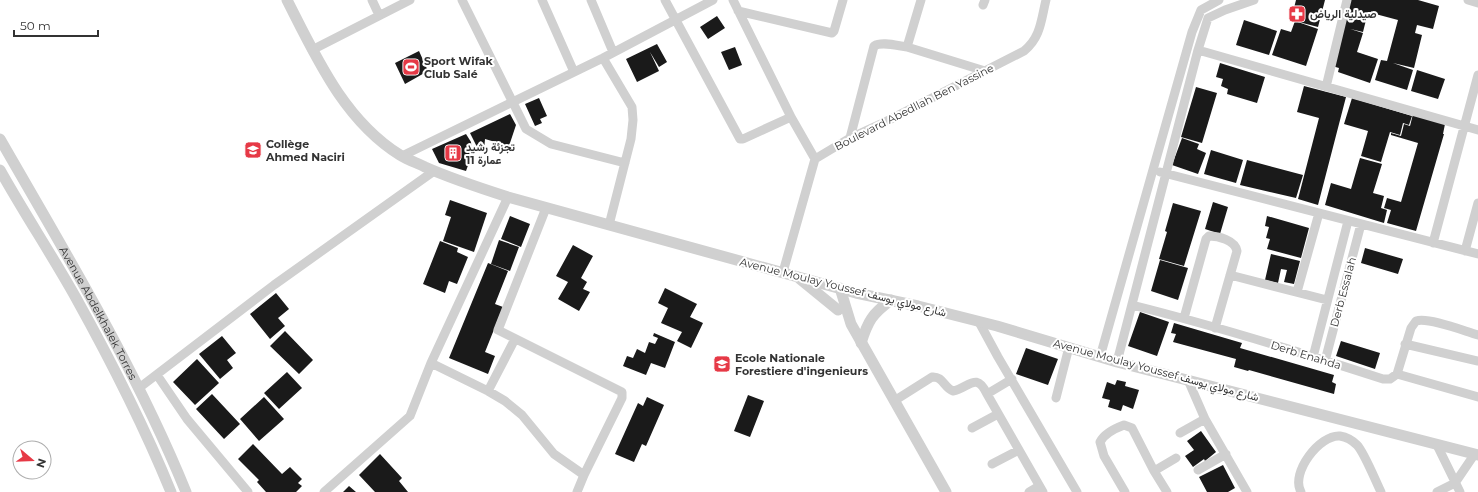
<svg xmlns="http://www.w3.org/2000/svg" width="1478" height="492" viewBox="0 0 1478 492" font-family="Montserrat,Vazirmatn,sans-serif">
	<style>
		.building { fill: #1a1a1a }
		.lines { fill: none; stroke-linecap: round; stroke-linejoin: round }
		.minor { stroke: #d0d0d0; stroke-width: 9 }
		.tertiary { stroke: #d0d0d0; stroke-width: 11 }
		.labels { text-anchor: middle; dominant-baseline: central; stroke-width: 4; stroke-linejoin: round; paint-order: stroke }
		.poi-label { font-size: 11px; font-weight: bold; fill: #333; stroke: #fff; text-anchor: start }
		.street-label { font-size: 11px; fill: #333; stroke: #fff }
	</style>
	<rect width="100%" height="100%" fill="#fff"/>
	<path class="building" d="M1296 0H1325L1318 27 1291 20Z
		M1349 0H1418L1439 6 1433 29 1417 25 1415 33 1422 35 1414 68 1393 63 1413 70 1407 90 1375 80 1381 60 1387 61 1398 20 1368 12 1363 32 1342 27Z
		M717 16 725 28 708 39 700 27Z
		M1244 20 1277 31 1269 55 1236 45Z
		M1295 21 1318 29 1306 66 1272 55 1281 29 1291 32Z
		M1344 27 1363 33 1357 52 1378 59 1370 83 1338 72 1339 68 1332 66Z
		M657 44 667 62 659 67 650 52 659 71 637 82 626 59Z
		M735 47 742 65 729 70 721 52Z
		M419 51 428 71 405 84 395 63Z
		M1220 63 1265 77 1257 103 1227 94 1228 89 1221 86 1223 79 1216 77Z
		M1417 70 1445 79 1438 99 1411 91Z
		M1304 86 1346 97 1318 205 1298 199 1319 118 1297 112Z
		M1196 87 1217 93 1202 143 1181 137Z
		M539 98 547 116 540 119 542 123 535 126 525 104Z
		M1352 98 1412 116 1409 125 1403 123 1400 135 1390 132 1381 162 1361 156 1368 131 1344 124Z
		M510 114 516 125 509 146 485 139 484 151 478 149 470 133Z
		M1413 114 1445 124 1443 134H1444L1416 231 1387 223 1391 210 1384 208 1387 198 1401 202 1418 143 1391 135V133L1401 136 1404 124 1410 126Z
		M466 134 471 142 472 154 466 171 439 163 432 149Z
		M1182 138 1199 144 1197 149 1206 153 1198 174 1172 165Z
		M1211 150 1243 160 1236 183 1204 174Z
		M1360 158 1382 164 1373 193 1384 196 1381 208 1387 210 1384 223 1325 205 1331 183 1351 189Z
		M1247 160 1303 175 1296 198 1240 185Z
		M450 200 487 213 474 252 443 241 451 217 445 215Z
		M1213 202 1228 207 1220 234 1205 229Z
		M1173 203 1201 211 1184 266 1159 259 1167 232 1165 231Z
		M510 216 530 224 521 247 501 239Z
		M1267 216 1309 228 1301 258 1267 249 1270 239 1266 238 1269 227 1265 226Z
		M499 240 519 247 510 271 491 264Z
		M440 241 458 248 457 252 468 257 457 284 449 281 445 293 423 284Z
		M573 245 593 256 581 278 587 282 583 289 590 292 579 311 558 299 568 282 556 276Z
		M1365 248 1403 259 1398 274 1361 263Z
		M1271 254 1300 261 1294 284 1284 282 1287 270 1281 269 1278 283 1265 280Z
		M1160 260 1188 268 1178 300 1151 291Z
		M488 263 508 271 495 304 503 307 485 352 495 356 488 374 449 358Z
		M665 288 697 304 690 317 703 323 691 348 677 341 682 332 661 323 668 308 658 303Z
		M276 293 289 309 278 318 285 326 270 339 250 314Z
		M1140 312 1169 322 1157 356 1128 346Z
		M1174 323 1242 343 1240 348 1334 375 1332 382 1336 384 1334 394 1249 370 1248 371 1234 367 1236 359 1173 342 1176 334 1171 333Z
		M285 331 313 360 299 374 270 346Z
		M654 333 675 342 665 368 651 363 646 375 623 366 627 356 633 358 637 349 645 353 649 342 655 344 658 338 653 336Z
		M222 336 236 353 227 360 233 368 220 379 199 354Z
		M1341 341 1380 353 1375 369 1336 356Z
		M1026 348 1058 359 1048 385 1016 374Z
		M197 359 219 383 195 405 173 382Z
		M287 372 302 388 279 409 264 393Z
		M1117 380 1126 382 1125 386 1139 390 1133 409 1123 405 1121 411 1108 407 1110 400 1102 398 1107 382 1115 385Z
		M212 394 240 424 224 439 196 409Z
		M748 395 764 401 750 437 734 431Z
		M264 397 284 419 259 441 240 419Z
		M647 397 664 405 646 446 642 444 634 462 615 454 638 403 643 406Z
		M1201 431 1216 452 1205 461 1204 459 1193 467 1185 456 1194 450 1187 441Z
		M253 444 282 474 290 467 302 479 298 483 302 486 296 492H266L257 482 259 480 238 459Z
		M380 454 402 478 399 481 408 492H375L359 475Z
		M1223 465 1235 488 1228 492H1207L1199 477Z
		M349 486 356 492H343Z"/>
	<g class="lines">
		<path class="minor" d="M372 0 379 15
			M462 0 526 129 551 144 625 163
			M542 0 574 72
			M591 0 613 52
			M665 0 740 139H743L791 117
			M733 0 791 117 815 159
			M1468 0 1478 3
			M983 5 985 0
			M738 11 832 33 834 31 843 0
			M907 47 985 71
			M312 50 410 0
			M1198 50 1478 130
			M603 58 632 107 633 120 631 139 609 225
			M1326 87 1347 0
			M850 138 874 46C882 41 898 46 907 47L921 0
			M402 156 603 58 713 0
			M1160 172 1478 254
			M546 208 498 330 622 392V398L584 475 577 492
			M1433 243 1478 75
			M1465 251 1478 203
			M783 272 815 159 850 138 887 121 1024 51C1041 37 1041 20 1046 0
			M1230 275 1327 300
			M1297 292 1319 213
			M1132 305C1216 326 1300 352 1383 379H1390L1397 374 1478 397
			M1184 318 1206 239 1209 236C1218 236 1235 240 1237 251L1215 328
			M979 322 998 357 1077 492
			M1405 344 1478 361
			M1100 357 1192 32 1201 10 1219 0
			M1313 357 1348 221
			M1325 361 1361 224
			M1117 362 1198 50 1208 18 1225 10 1254 0
			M431 363 488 391 505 401 522 415 554 454 584 475
			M1397 374 1411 328 1416 321C1429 317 1464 331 1478 335
			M157 375 187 419 248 492
			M1012 379 987 394 1043 492
			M1188 380 1205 419 1247 492
			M139 388 274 285 434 171
			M488 391 515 339
			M1056 398 1069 347
			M894 401 932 377C943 376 944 388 953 391 969 388 976 371 987 394
			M972 428 998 414
			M1180 433 1205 419
			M1437 445 1460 492
			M992 464 1019 450
			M1198 470 1226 454
			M1154 471 1176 458
			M324 492 410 416 431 363 508 197
			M1029 492 1039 486
			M1125 492 1104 456 1100 442C1104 434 1116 428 1124 425L1132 428 1154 471 1167 492
			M1301 492C1290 473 1320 434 1340 436 1346 437 1353 441 1357 445 1364 452 1376 482 1381 492
			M1437 492 1455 483 1474 455"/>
		<g class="tertiary">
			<path d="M287 0C316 57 344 120 400 155 408 160 417 163 425 167 452 179 480 188 508 197L856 293 918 306 997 326 1117 362 1478 455"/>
			<path id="s1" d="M0 139C66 254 136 369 186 492"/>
			<path d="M0 170C24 213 52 255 76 298 111 361 144 426 171 492"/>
			<path d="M800 279 838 310"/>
			<path d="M840 288 851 324 946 492"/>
			<path d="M861 343C868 321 872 314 891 300"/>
		</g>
	</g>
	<defs>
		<g id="pharmacy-square" transform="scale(0.9)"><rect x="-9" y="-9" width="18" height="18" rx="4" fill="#e63946" stroke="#fff"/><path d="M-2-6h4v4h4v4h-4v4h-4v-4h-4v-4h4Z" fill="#fff"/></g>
		<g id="stadium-square" transform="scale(0.9)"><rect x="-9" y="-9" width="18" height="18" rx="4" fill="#e63946" stroke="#fff"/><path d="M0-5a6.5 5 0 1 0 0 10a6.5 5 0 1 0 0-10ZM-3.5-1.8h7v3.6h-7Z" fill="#fff"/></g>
		<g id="school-square" transform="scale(0.9)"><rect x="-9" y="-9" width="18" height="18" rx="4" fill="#e63946" stroke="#fff"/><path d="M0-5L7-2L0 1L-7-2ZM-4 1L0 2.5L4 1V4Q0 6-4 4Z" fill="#fff"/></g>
		<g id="building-square" transform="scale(0.9)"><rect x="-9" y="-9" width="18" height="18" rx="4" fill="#e63946" stroke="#fff"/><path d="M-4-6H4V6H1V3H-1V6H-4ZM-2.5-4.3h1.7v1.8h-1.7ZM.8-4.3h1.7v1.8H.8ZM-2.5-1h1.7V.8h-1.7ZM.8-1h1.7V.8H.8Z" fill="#fff"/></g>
		<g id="university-square" transform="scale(0.9)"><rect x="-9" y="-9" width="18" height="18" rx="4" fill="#e63946" stroke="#fff"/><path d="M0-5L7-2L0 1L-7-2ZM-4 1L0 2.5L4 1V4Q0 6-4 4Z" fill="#fff"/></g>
	</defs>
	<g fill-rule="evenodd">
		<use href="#pharmacy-square" x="1297" y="14"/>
		<use href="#stadium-square" x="411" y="67"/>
		<use href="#school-square" x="253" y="150"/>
		<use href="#building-square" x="453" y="153"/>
		<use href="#university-square" x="722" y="364"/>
	</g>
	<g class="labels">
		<g class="poi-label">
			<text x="1310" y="14">صيدلية الرياض</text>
			<text x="424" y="61">Sport Wifak<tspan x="424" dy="13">Club Salé</tspan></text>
			<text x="266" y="144">Collège<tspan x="266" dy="13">Ahmed Naciri</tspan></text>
			<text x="466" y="147">تجزئة رشيد<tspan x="466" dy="13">عمارة 11</tspan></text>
			<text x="735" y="358">Ecole Nationale<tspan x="735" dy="13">Forestiere d'ingenieurs</tspan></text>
		</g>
		<g class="street-label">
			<text transform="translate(914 107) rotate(-27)">Boulevard Abedllah Ben Yassine</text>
			<text transform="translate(843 287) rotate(14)">Avenue Moulay Youssef شارع مولاي يوسف</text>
			<text transform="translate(1343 292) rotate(-75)">Derb Essalah</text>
			<text stroke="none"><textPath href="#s1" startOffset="200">Avenue Abdelkhalek Torres</textPath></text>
			<text transform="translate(1306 355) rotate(17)">Derb Enahda</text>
			<text transform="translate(1156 370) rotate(15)">Avenue Moulay Youssef شارع مولاي يوسف</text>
		</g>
	</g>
	<g transform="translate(32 460) rotate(109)"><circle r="19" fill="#ffffff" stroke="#adadad"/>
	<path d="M0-3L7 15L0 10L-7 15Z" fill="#e63946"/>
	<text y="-6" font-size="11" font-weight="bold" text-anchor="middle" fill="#333333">N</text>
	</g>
	<path d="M14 30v6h84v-6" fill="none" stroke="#333333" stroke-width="2"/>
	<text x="20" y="30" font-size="12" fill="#333333" stroke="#ffffff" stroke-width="3" paint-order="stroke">50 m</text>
</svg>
